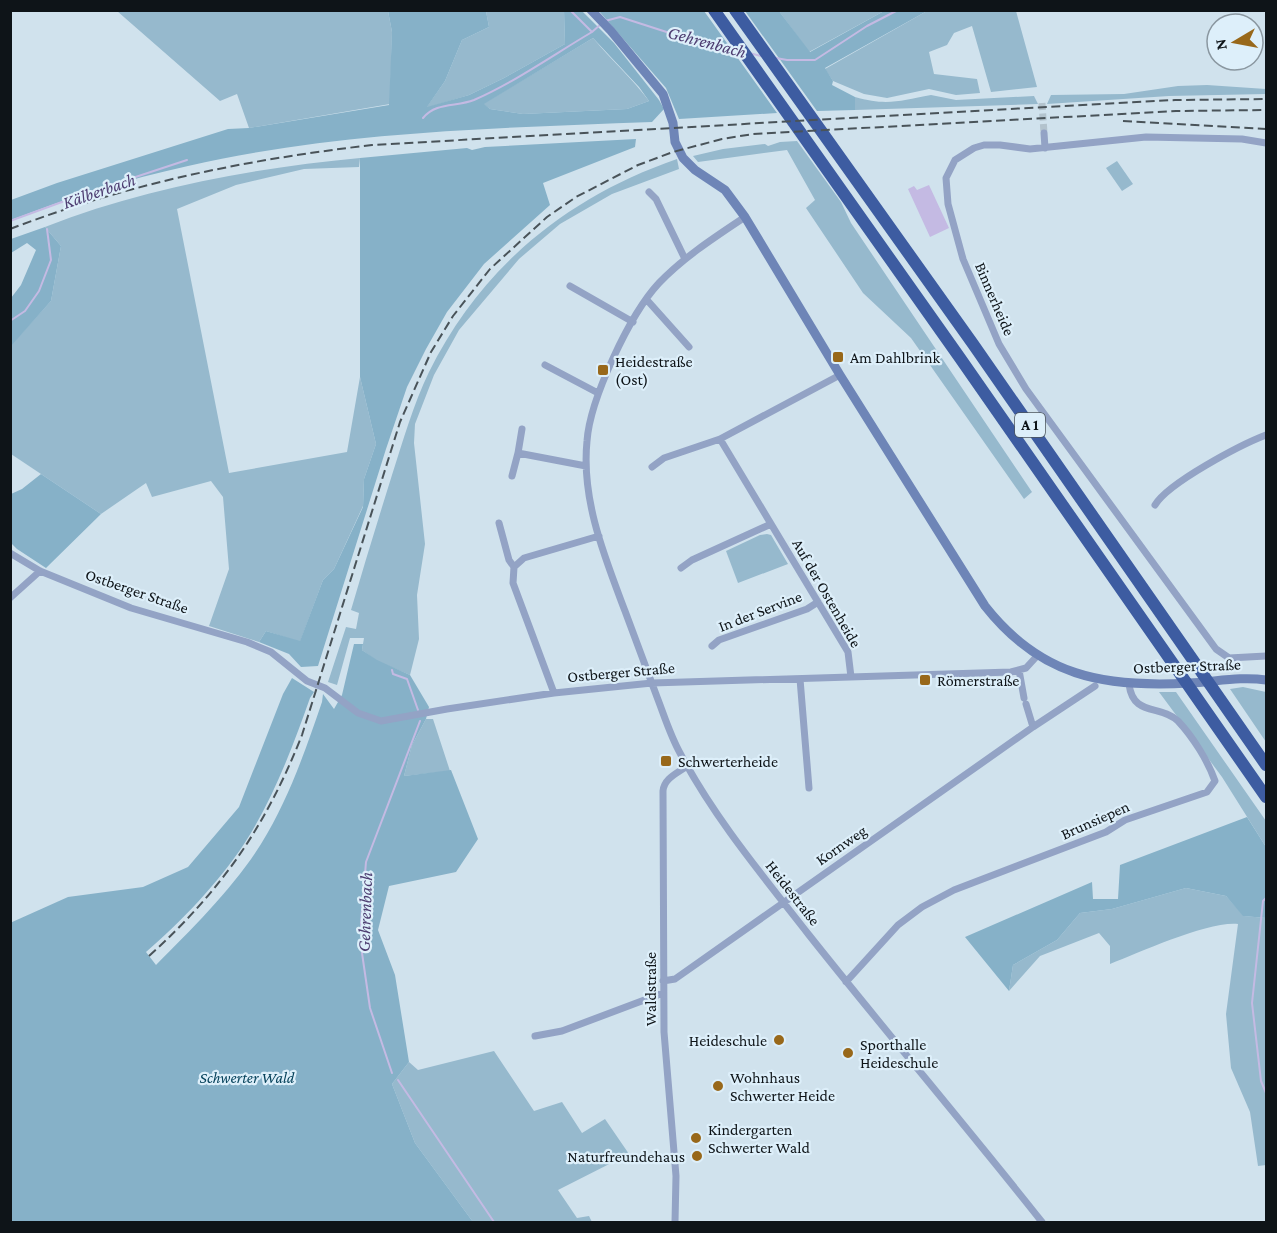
<svg xmlns="http://www.w3.org/2000/svg" width="1277" height="1233" viewBox="0 0 1277 1233" font-family="'Crimson Pro',serif">
	<style>
		.green { fill: #96b9cd }
		.forest { fill: #86b1c8; fill-rule: evenodd }
		.water { fill: #c4bae3 }
		.lines { fill: none; stroke-linecap: round; stroke-linejoin: round }
		.stream { stroke: #c4bae3; stroke-width: 2 }
		.street-tunnel { stroke: #b3c3cd; stroke-width: 7; stroke-dasharray: 7 3.5; stroke-linecap: butt }
		.street { stroke: #93a3c5; stroke-width: 7 }
		.secondary { stroke: #6e85b7; stroke-width: 9 }
		.highway { stroke: #3d5ca1; stroke-width: 12 }
		.rail { stroke: #495359; stroke-width: 2; stroke-dasharray: 9 4.5; stroke-linecap: butt }
		.poi-dot { fill: #98681a; stroke: #ddeffa; stroke-width: 2 }
		.labels { text-anchor: middle; dominant-baseline: central; stroke-width: 4.5; stroke-linejoin: round; paint-order: stroke }
		.shield { fill: #ddeffa; stroke: #4c565c; stroke-width: 1.5 }
		.shield-label { font-size: 15px; font-weight: bold; fill: #0e1418 }
		.street-label { font-size: 16px; fill: #0e1418; stroke: #ddeffa }
		.poi-label { font-size: 16px; fill: #0e1418; stroke: #ddeffa; text-anchor: start }
		.park-label { font-size: 16px; font-style: italic; fill: #06425b; stroke: #ddeffa }
		.water-label { font-size: 18px; font-style: italic; fill: #4d3d71; stroke: #ddeffa }
	</style>
	<rect width="100%" height="100%" fill="#d0e2ed"/>
	<path class="green" d="M117 11H388L392 32 390 104 249 128 237 94 220 101Z
		M486 11H564L565 44 504 78 469 95 426 108 445 81 462 40 489 27Z
		M779 11H884L809 52Z
		M927 11H1016L1037 87 991 92 972 26 954 33 947 45 929 52 934 74 977 79 980 93 956 95 929 89 887 98 864 94 833 81 825 69Z
		M593 38C611 60 633 79 649 101L627 109 523 114 490 109 483 104Z
		M1207 85 1266 89V94L1169 96 1047 104 1051 95 1124 94 1178 86Z
		M931 95 956 100 1034 96 1038 104 855 110V97C886 106 900 101 931 95Z
		M797 141 841 202 851 223 1032 492 1024 499 911 338 863 293 806 208 815 200 787 150 698 162 693 156 723 149 765 144 768 146 780 142Z
		M360 158 359 167 304 169 236 185 177 209 229 473 347 452 360 377 376 444 364 479 363 506 334 569 323 580 300 642 266 631 259 642 209 626 229 569 223 497 211 481 152 497 146 483 101 514 11 454 10 346 51 301 61 246 45 227C144 188 254 168 360 158Z
		M677 159 679 169 612 194 560 224 519 259 459 330 434 375 415 424 414 443 425 544 417 595 419 639 410 675 377 661 362 650 364 638H350L337 685 328 682 346 627 356 629 359 613 351 610C364 565 378 520 392 475 403 441 413 405 429 372 481 267 567 197 677 159Z
		M1117 161 1133 184 1122 191 1106 168Z
		M767 534 771 535 788 564 738 583 726 551 760 535Z
		M1243 687 1266 692V742L1230 689Z
		M1159 692H1176L1266 821V847L1222 777Z
		M426 719H433L450 771 404 776 412 745Z
		M1186 888 1226 896 1244 916 1266 918V1165L1258 1166 1250 1112 1231 1068 1226 1014 1238 924C1208 921 1141 952 1110 964V946L1099 933 1040 956 1009 991 1013 965 1057 940 1080 913 1112 909Z
		M494 1051 534 1111 562 1102 582 1133 605 1119 629 1154 558 1190 577 1218 589 1216 592 1222H473L415 1143 392 1084 409 1062 418 1070Z"/>
	<path class="forest" d="M581 10 614 43 659 100 664 109 652 122C498 128 340 131 188 166 128 179 68 198 11 220V200L57 183 228 129 249 128 389 105 392 32 388 11H486L489 27 462 40 445 81 427 107 469 95 504 78 565 44 564 11ZM593 38 639 87 649 101 627 109 523 114 490 109 484 104Z
		M599 11H704L777 113 679 119 666 88Z
		M745 11H779L810 52 884 11H927L825 68 833 81 832 85 855 97V110L817 111Z
		M636 139 635 147 543 183 550 205 484 264 447 312 426 349 407 387 386 449 318 666 301 667 289 654 259 642 266 631 300 641 323 580 334 569 363 507 364 479 376 444 360 377V158L467 148 472 150 485 147Z
		M45 227 61 246 51 301 11 346V298L21 285 36 250 27 243 11 253V239Z
		M41 474 101 514 46 568 17 549 11 543V494L22 489Z
		M354 644H363L362 650 377 660 410 675 429 707 426 719 412 745 404 776 451 770 478 839 456 872 389 886 378 930 395 975 409 1062 392 1084 415 1143 473 1222H11L10 923 68 897 143 887 188 867 239 807 283 694 292 678 314 692 310 698C292 749 273 799 244 844 220 881 179 924 146 952L156 965C192 929 235 886 261 844 289 799 305 751 322 702L323 694 334 709 342 695Z
		M1247 817 1266 847V918L1243 916 1226 896 1186 888 1112 909 1080 913 1057 940 1013 965 1009 991 965 937 1092 882 1093 899H1118L1120 865Z"/>
	<path class="water" d="M929 185 949 228 930 237 908 189 914 186 917 190Z"/>
	<g class="lines">
		<path class="stream" d="M570 10 592 32
			M605 21 620 17 710 46 738 51
			M749 53 761 56
			M776 58 787 60H815L867 26 898 10
			M423 118C436 102 456 107 474 100 515 82 553 55 592 32L601 24
			M10 221 81 195 187 160
			M10 321 25 311 39 291 51 260 47 229
			M392 670 393 674 407 679 418 710
			M1266 898 1263 901 1252 1003 1261 1081 1266 1093
			M392 1073 370 1008 362 953 361 922 366 862 420 721
			M398 1080 494 1222"/>
		<path class="street-tunnel" d="M1042 103 1044 133"/>
		<path class="street" d="M1044 133 1045 148
			M1266 143 1242 139 1146 137 1030 149 1000 145H984L974 148 955 160 946 178 948 204 963 259 999 344 1026 389 1216 649 1229 658 1266 656
			M649 192 656 199 685 259
			M745 217C715 237 684 257 659 283 630 314 590 399 587 441 581 500 605 558 625 611 636 640 646 668 657 697 664 715 670 735 680 753 715 819 763 876 809 935 886 1032 966 1126 1042 1222
			M570 286 633 322
			M647 300 689 347
			M545 365 598 393
			M720 439 848 652 851 677
			M518 453 522 429
			M652 467 664 458 720 439 840 375
			M512 476 518 453 586 466
			M1155 505C1168 483 1240 445 1266 435
			M499 523 509 560 514 567
			M10 553 40 571 131 608 247 642 271 652 307 681 325 688 358 713 381 721 447 709 554 693 652 683 1011 672 1026 668 1037 656
			M681 568 692 560 771 524
			M10 598 40 571
			M712 646 719 640 807 609 818 602
			M1019 670 1024 698
			M800 679 809 788
			M554 693 513 583 514 567 524 558 599 536
			M1026 704 1033 727
			M663 981 675 979 1033 727 1095 686
			M846 982 898 925 922 907 954 890 1106 832 1125 820 1207 792 1215 781C1208 761 1193 737 1178 721 1160 704 1133 717 1129 684
			M535 1036 562 1031 663 993
			M675 1222 676 1176 664 1032 663 791C664 778 678 773 687 766"/>
		<path class="secondary" d="M591 10 611 31 663 94 673 123 675 142 683 158 695 170 725 190 745 217 840 375 985 606C1040 676 1103 688 1189 683 1214 682 1241 676 1266 680"/>
		<path class="highway" d="M714 10 960 358 1266 797
			M735 10 973 344 1266 765"/>
		<path class="rail" d="M1123 121 1266 129
			M10 229C131 183 244 160 372 145L1009 109 1175 100 1266 99
			M149 956C222 890 266 826 302 735L400 422 431 352 453 316 490 269 547 217 576 197 638 165 673 152 722 139 753 134 1176 111 1266 110"/>
	</g>
	<g class="poi-dot">
		<rect x="832" y="351" width="12" height="12" rx="3"/>
		<rect x="597" y="364" width="12" height="12" rx="3"/>
		<rect x="919" y="674" width="12" height="12" rx="3"/>
		<rect x="660" y="755" width="12" height="12" rx="3"/>
		<circle cx="779" cy="1040" r="6"/>
		<circle cx="848" cy="1053" r="6"/>
		<circle cx="718" cy="1086" r="6"/>
		<circle cx="696" cy="1138" r="6"/>
		<circle cx="697" cy="1156" r="6"/>
	</g>
	<g class="labels">
		<rect class="shield" x="1015" y="413" width="30" height="24" rx="4.5"/>
		<g class="shield-label">
			<text x="1030" y="425">A 1</text>
		</g>
		<g class="street-label">
			<text transform="translate(995 299) rotate(67)">Binnerheide</text>
			<text transform="translate(137 591) rotate(19)">Ostberger Straße</text>
			<text transform="translate(827 593) rotate(60)">Auf der Ostenheide</text>
			<text transform="translate(760 611) rotate(-21)">In der Servine</text>
			<text transform="translate(1187 666) rotate(-2)">Ostberger Straße</text>
			<text transform="translate(621 672) rotate(-5)">Ostberger Straße</text>
			<text transform="translate(1095 820) rotate(-24)">Brunsiepen</text>
			<text transform="translate(841 845) rotate(-35)">Kornweg</text>
			<text transform="translate(793 893) rotate(52)">Heidestraße</text>
			<text transform="translate(650 989) rotate(-90)">Waldstraße</text>
		</g>
		<g class="poi-label">
			<text x="850" y="357">Am Dahlbrink</text>
			<text x="615" y="361">Heidestraße<tspan x="615" dy="18">(Ost)</tspan></text>
			<text x="937" y="680">Römerstraße</text>
			<text x="678" y="761">Schwerterheide</text>
			<text x="767" y="1040" text-anchor="end">Heideschule</text>
			<text x="860" y="1044">Sporthalle<tspan x="860" dy="18">Heideschule</tspan></text>
			<text x="730" y="1077">Wohnhaus<tspan x="730" dy="18">Schwerter Heide</tspan></text>
			<text x="708" y="1129">Kindergarten<tspan x="708" dy="18">Schwerter Wald</tspan></text>
			<text x="685" y="1156" text-anchor="end">Naturfreundehaus</text>
		</g>
		<g class="park-label">
			<text x="247" y="1077">Schwerter Wald</text>
		</g>
		<g class="water-label">
			<text transform="translate(707 42) rotate(15)">Gehrenbach</text>
			<text transform="translate(99 191) rotate(-19)">Kälberbach</text>
			<text transform="translate(365 912) rotate(-88)">Gehrenbach</text>
		</g>
	</g>
	<rect width="1277" height="1233" fill="none" stroke="#0e1418" stroke-width="24"/>
	<g transform="translate(1235 42) rotate(260)"><circle r="28" fill="#ddeffa" stroke="#8a97a0" stroke-width="1.5"/>
	<path d="M0-4.5L10 22L0 15L-10 22Z" fill="#98681a"/>
	<text y="-9" font-size="16" font-weight="bold" text-anchor="middle" fill="#0e1418">N</text>
	</g>
</svg>
